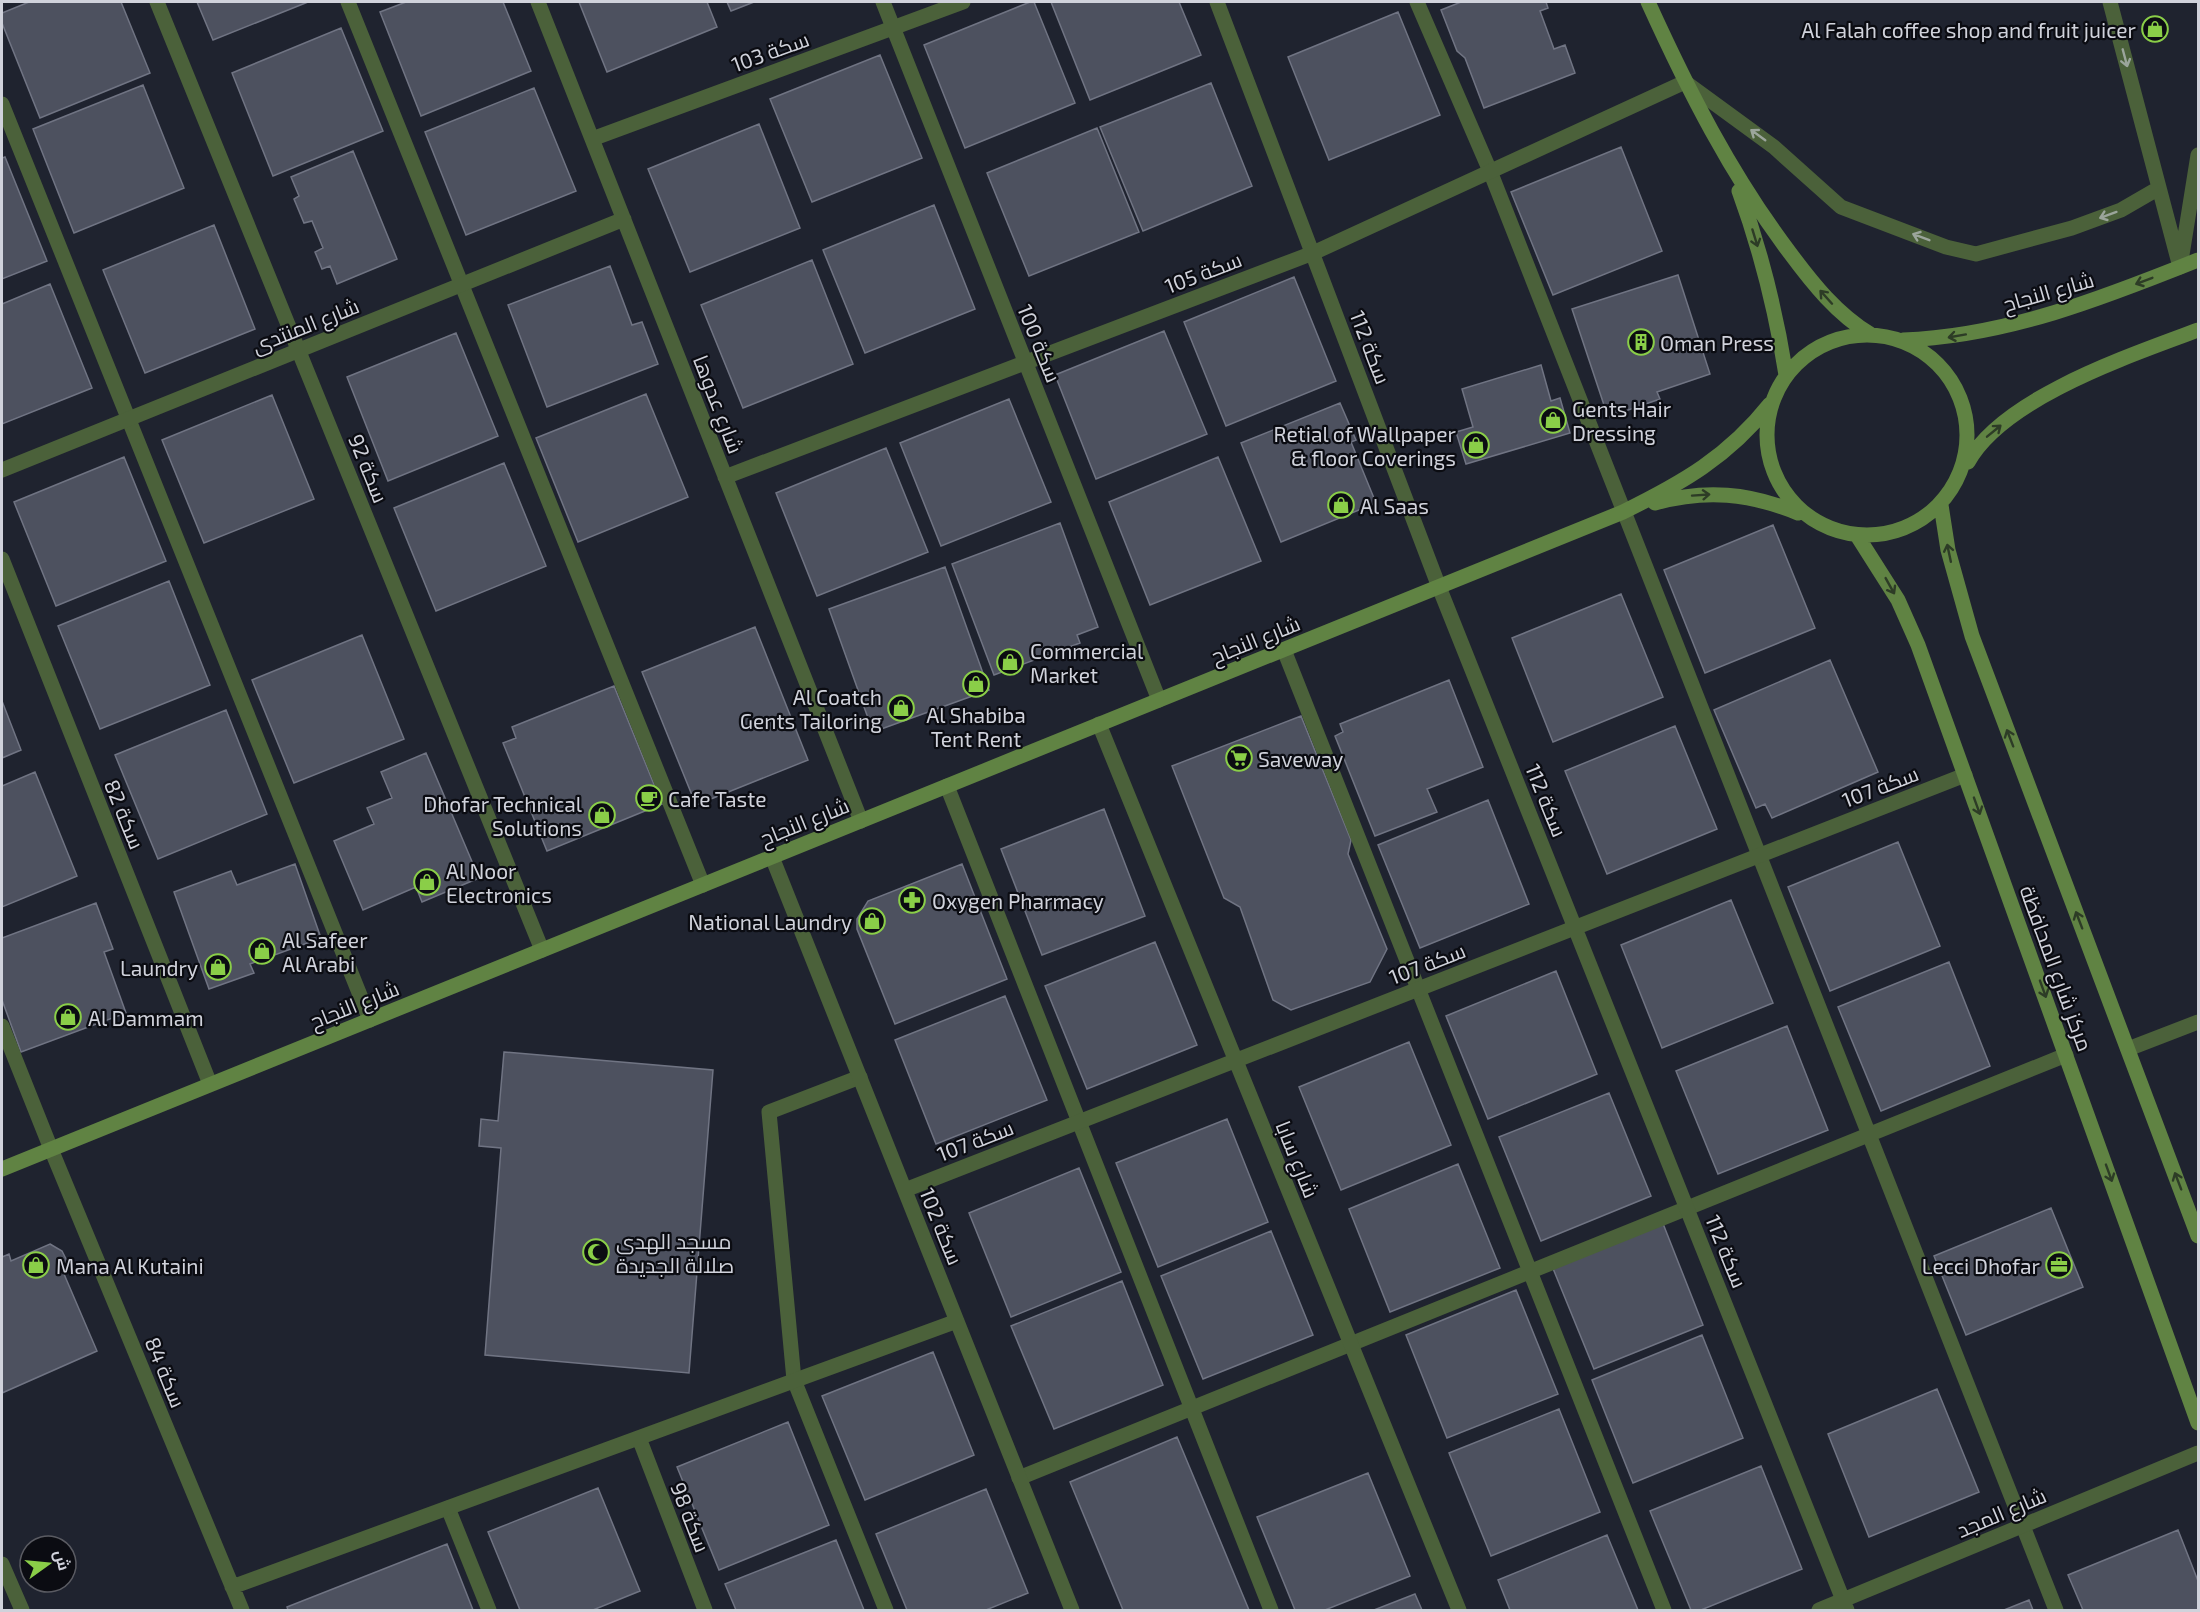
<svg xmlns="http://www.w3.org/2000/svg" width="2200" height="1612" viewBox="0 0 2200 1612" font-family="'Exo 2',Cairo,sans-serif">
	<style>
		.building { fill: #4d515f; stroke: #707483; stroke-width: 1.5 }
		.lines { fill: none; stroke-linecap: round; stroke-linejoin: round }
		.lane { stroke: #4b613a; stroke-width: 15 }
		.street { stroke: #4b613a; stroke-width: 15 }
		.secondary { stroke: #608343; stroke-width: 15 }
		.oneway { stroke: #9ba59b }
		.oneway2 { stroke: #2d3c26 }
		.labels { text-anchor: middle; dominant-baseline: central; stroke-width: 4.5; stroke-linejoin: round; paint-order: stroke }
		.poi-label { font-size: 21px; fill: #d0d2db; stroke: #0b0c12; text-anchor: start }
		.street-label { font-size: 21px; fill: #d0d2db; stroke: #0b0c12 }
	</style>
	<rect width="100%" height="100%" fill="#1f232f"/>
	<path class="building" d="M29 2H121L150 73 40 118 2 23V13Z
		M197 2H308L213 40Z
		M406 2H503L531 71 421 116 380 12Z
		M579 2H707L717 27 607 72Z
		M727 2H754L731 11Z
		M1030 2H1034L1075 103 965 148 924 45Z
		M1051 2H1179L1201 55 1090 100Z
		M1461 2H1546L1548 8 1540 11 1554 49 1565 45 1575 73 1484 108 1465 58 1457 51 1441 10Z
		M1398 12 1440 115 1329 160 1288 57Z
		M341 28 383 131 273 176 232 73Z
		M880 55 922 158 812 202 770 99Z
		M1211 83 1252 186 1143 231 1100 127Z
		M143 85 184 188 74 233 33 129Z
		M534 88 576 191 466 235 425 132Z
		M759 124 800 228 690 272 648 169Z
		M1097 128 1139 232 1029 276 987 173Z
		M1621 147 1662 251 1553 295 1511 192Z
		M353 151 397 259 337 284 330 266 322 269 315 252 323 248 312 221 304 223 294 199 299 196 291 177Z
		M5 157 47 261 2 279V158Z
		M934 205 975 309 865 353 823 250Z
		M214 225 255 329 145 373 103 270Z
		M812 260 853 364 743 408 701 305Z
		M610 266 632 325 642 322 658 364 547 407 508 305Z
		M1678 275 1710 374 1657 392 1660 399 1608 417 1572 309Z
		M1294 277 1336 381 1226 426 1184 322Z
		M50 284 92 388 2 424V304Z
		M1164 331 1207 434 1096 479 1055 375Z
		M456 333 498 436 388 481 347 377Z
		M1541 365 1551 401 1560 398 1570 433 1466 464 1456 432 1473 427 1462 389Z
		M646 394 688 497 578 542 536 438Z
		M272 395 314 499 204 543 162 440Z
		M1009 399 1051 502 941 546 900 443Z
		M1340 403 1356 440 1351 442 1376 503 1281 542 1241 443Z
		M886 448 928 552 817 596 776 493Z
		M124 457 166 561 56 606 14 502Z
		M1218 457 1261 561 1150 605 1109 502Z
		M504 463 546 566 436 611 394 508Z
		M1060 523 1098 627 1077 635 1080 643 994 675 952 564Z
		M1773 525 1815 628 1705 673 1664 570Z
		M945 567 989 690 873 732 829 609Z
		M169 581 210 685 100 729 58 626Z
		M1621 594 1663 697 1553 742 1512 638Z
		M755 627 808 760 696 805 642 672Z
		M362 635 404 739 294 783 252 680Z
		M1830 660 1878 772 1772 818 1765 804 1756 808 1714 710Z
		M1449 680 1483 767 1427 789 1437 812 1375 836 1335 736 1343 732 1340 724Z
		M614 686 662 804 547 851 503 743 516 738 512 727Z
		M2 701 21 750 2 758Z
		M226 710 267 814 158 859 115 755Z
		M1301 716 1351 840 1348 854 1387 949 1370 982 1291 1010 1273 1000 1240 907 1224 898 1172 766Z
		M1675 726 1717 829 1607 874 1565 771Z
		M426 753 479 878 422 902 416 887 363 910 334 841 374 824 367 808 392 798 381 772Z
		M35 772 77 876 2 907V786Z
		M1488 800 1529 904 1420 948 1378 845Z
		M1104 809 1145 916 1042 955 1001 849Z
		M1898 842 1940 946 1830 991 1788 887Z
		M295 864 321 938 250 964 254 973 209 989 174 892 231 871 237 885Z
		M962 864 1007 979 895 1024 857 929V919L868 901Z
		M1731 900 1773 1003 1662 1048 1621 945Z
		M96 903 113 949 104 952 126 1013 21 1052 2 1000V938Z
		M1155 942 1197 1045 1087 1089 1045 986Z
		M1949 962 1990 1066 1881 1111 1838 1007Z
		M1556 971 1597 1074 1488 1119 1446 1016Z
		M1005 996 1047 1100 936 1144 895 1040Z
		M1787 1026 1828 1130 1718 1174 1676 1071Z
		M1409 1042 1451 1145 1341 1190 1299 1087Z
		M504 1052 713 1070 689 1373 485 1355 501 1148 479 1146 481 1119 498 1121Z
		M1609 1093 1651 1196 1541 1241 1499 1137Z
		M1227 1119 1268 1222 1158 1267 1116 1163Z
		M1458 1164 1500 1268 1390 1312 1349 1209Z
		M1079 1168 1121 1272 1011 1317 969 1213Z
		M2051 1208 2083 1287 1966 1335 1934 1256Z
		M1662 1221 1703 1325 1594 1369 1552 1266Z
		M1271 1231 1313 1335 1203 1379 1161 1276Z
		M50 1244 62 1251 66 1259 67 1267 64 1274 97 1351 2 1393V1257L9 1254 11 1261Z
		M1122 1281 1163 1385 1054 1429 1011 1326Z
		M1516 1290 1558 1394 1447 1438 1406 1335Z
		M1702 1335 1743 1438 1633 1483 1592 1380Z
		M933 1352 974 1455 865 1500 822 1396Z
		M1937 1389 1979 1492 1869 1537 1828 1434Z
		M1559 1409 1600 1512 1491 1556 1449 1453Z
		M788 1422 829 1525 719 1570 677 1467Z
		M1177 1437 1249 1610H1123L1070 1482Z
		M1761 1466 1802 1569 1701 1610H1691L1650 1511Z
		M1368 1473 1410 1576 1325 1610H1295L1257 1517Z
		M598 1488 640 1591 593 1610H520L488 1532Z
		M986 1489 1028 1593 986 1610H907L876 1534Z
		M2178 1530 2198 1581V1610H2083L2068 1575Z
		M1607 1535 1638 1610H1510L1498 1580Z
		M836 1540 864 1610H736L725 1584Z
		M447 1544 473 1610H288L287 1607Z
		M1415 1594 1422 1610H1374Z
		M2029 1600 2033 1610H2004Z"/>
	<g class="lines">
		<path class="lane" d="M348 2 703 885
			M1417 2 1490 171 2056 1610
			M2110 2 2180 267
			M1685 82 1774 147 1841 207 1946 247 1976 254 2072 228 2121 210 2159 188
			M2 104 370 1020
			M2181 261 2198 155
			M1284 650 1664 1610
			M947 786 1271 1610
			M2 1026 51 1149
			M860 1077 769 1112 794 1380 886 1610
			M1019 1478 2066 1055
			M448 1508 489 1610"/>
		<path class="street" d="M157 2 542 950
			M538 2 861 821
			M883 2 1159 700
			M1217 2 1439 587 1847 1610
			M592 139 963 2
			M2 470 624 219
			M725 477 1313 253 1685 82
			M2 559 210 1084
			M1099 724 1459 1610
			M772 857 1072 1610
			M2128 1049 2198 1022
			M51 1149 242 1610
			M905 1190 1965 775
			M639 1438 705 1610
			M2 1564 22 1610
			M232 1587 957 1321
			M1819 1610 2198 1453"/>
		<path class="secondary" d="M1648 2C1688 90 1731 175 1790 253 1813 284 1837 314 1870 334
			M1739 191C1761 251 1776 312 1786 375
			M1767 435a100 100 0 1 1 200 0a100 100 0 1 1-200 0Z
			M1903 340C2007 336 2103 298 2198 260
			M1968 462C2004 397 2132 355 2198 330
			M1655 503C1706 489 1749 493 1798 513
			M1941 505 1948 550 1972 636 2198 1236
			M1858 537 1898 600 1918 645 2198 1423
			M2 1169 1623 512C1682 483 1728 457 1770 404"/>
	</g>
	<defs><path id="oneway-shaft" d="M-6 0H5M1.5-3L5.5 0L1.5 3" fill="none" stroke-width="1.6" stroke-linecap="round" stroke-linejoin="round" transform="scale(1.5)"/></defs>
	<g class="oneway">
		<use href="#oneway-shaft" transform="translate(2125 58) rotate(75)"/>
		<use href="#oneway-shaft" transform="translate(1758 135) rotate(-144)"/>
		<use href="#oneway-shaft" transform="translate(2108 215) rotate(160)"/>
		<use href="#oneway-shaft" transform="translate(1921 237) rotate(-159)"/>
	</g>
	<g class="oneway2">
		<use href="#oneway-shaft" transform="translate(1755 238) rotate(73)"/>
		<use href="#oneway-shaft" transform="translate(2144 281) rotate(159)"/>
		<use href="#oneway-shaft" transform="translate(1826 297) rotate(-132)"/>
		<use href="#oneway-shaft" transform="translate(1957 336) rotate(170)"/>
		<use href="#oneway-shaft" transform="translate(1994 431) rotate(-39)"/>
		<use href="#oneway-shaft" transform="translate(1701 495) rotate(-4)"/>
		<use href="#oneway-shaft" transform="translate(1949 553) rotate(-102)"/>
		<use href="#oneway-shaft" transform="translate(1890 586) rotate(61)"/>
		<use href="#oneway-shaft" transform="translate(2010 738) rotate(-111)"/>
		<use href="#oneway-shaft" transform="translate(1977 806) rotate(70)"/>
		<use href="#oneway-shaft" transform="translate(2079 920) rotate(-111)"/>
		<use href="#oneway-shaft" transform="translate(2043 989) rotate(70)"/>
		<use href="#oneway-shaft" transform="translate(2109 1173) rotate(70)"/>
		<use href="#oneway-shaft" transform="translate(2178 1181) rotate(-111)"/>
	</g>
	<defs>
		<g id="shop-ring" transform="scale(1.35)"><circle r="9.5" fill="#0b0c12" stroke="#8ace48" stroke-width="1.5"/><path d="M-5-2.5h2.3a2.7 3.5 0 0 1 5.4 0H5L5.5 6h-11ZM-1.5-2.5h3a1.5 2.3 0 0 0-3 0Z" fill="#8ace48"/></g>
		<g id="building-ring" transform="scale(1.35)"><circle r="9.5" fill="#0b0c12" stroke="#8ace48" stroke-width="1.5"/><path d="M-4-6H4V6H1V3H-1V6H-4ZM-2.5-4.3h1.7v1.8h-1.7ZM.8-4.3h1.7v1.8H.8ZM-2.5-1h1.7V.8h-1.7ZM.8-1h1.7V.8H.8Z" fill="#8ace48"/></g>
		<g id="supermarket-ring" transform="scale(1.35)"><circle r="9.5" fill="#0b0c12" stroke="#8ace48" stroke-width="1.5"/><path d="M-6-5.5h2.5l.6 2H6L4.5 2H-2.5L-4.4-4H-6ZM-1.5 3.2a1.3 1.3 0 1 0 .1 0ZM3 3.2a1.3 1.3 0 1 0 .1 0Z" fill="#8ace48"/></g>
		<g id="cafe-ring" transform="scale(1.35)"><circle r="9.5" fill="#0b0c12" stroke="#8ace48" stroke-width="1.5"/><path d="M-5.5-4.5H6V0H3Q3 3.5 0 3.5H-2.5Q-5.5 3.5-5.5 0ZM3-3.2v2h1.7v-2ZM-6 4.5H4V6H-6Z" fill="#8ace48"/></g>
		<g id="pharmacy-ring" transform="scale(1.35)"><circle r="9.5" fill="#0b0c12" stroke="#8ace48" stroke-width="1.5"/><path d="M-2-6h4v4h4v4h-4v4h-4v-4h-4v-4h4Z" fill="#8ace48"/></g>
		<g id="mosque-ring" transform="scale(1.35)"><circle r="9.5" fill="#0b0c12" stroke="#8ace48" stroke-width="1.5"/><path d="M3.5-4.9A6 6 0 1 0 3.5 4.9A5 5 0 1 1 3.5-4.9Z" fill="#8ace48"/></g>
		<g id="office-ring" transform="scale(1.35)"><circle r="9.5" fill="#0b0c12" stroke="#8ace48" stroke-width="1.5"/><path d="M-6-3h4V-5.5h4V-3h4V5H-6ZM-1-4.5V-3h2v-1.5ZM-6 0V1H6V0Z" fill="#8ace48"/></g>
	</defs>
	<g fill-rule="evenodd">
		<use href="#shop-ring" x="2155" y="29"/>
		<use href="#building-ring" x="1641" y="342"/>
		<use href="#shop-ring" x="1553" y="420"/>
		<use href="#shop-ring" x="1476" y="445"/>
		<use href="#shop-ring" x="1341" y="505"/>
		<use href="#shop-ring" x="1010" y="662"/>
		<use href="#shop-ring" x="976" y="684"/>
		<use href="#shop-ring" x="901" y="708"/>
		<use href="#supermarket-ring" x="1239" y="758"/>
		<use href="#cafe-ring" x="649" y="798"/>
		<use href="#shop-ring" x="602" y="815"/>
		<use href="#shop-ring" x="427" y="882"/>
		<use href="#pharmacy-ring" x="912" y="900"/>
		<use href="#shop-ring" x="872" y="921"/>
		<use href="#shop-ring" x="262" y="951"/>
		<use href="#shop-ring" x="218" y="967"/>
		<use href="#shop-ring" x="68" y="1017"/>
		<use href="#mosque-ring" x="596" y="1252"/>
		<use href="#shop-ring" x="36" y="1265"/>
		<use href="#office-ring" x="2059" y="1265"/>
	</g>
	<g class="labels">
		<g class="poi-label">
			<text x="2136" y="29" text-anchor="end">Al Falah coffee shop and fruit juicer</text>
			<text x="1660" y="342">Oman Press</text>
			<text x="1572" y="408">Gents Hair<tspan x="1572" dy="24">Dressing</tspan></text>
			<text x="1456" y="433" text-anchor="end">Retial of Wallpaper<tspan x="1456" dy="24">&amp; floor Coverings</tspan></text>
			<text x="1360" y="505">Al Saas</text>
			<text x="1030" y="650">Commercial<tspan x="1030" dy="24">Market</tspan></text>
			<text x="882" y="696" text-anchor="end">Al Coatch<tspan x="882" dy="24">Gents Tailoring</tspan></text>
			<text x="976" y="714" text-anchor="middle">Al Shabiba<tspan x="976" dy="24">Tent Rent</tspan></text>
			<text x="1258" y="758">Saveway</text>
			<text x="668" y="798">Cafe Taste</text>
			<text x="582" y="803" text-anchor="end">Dhofar Technical<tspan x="582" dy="24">Solutions</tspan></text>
			<text x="446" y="870">Al Noor<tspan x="446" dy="24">Electronics</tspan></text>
			<text x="932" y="900">Oxygen Pharmacy</text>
			<text x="852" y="921" text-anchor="end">National Laundry</text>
			<text x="282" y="939">Al Safeer<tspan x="282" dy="24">Al Arabi</tspan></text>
			<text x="198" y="967" text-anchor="end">Laundry</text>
			<text x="88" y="1017">Al Dammam</text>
			<text x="616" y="1240">مسجد الهدى<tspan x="616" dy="24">صلالة الجديدة</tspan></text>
			<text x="56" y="1265">Mana Al Kutaini</text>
			<text x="2040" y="1265" text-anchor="end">Lecci Dhofar</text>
		</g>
		<g class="street-label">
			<text transform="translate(770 51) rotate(-20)">سكة 103</text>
			<text transform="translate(1203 272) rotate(-21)">سكة 105</text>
			<text transform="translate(2048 291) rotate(-16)">شارع النجاح</text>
			<text transform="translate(305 325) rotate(-22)">شارع المنتدى</text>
			<text transform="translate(1040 343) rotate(68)">سكة 100</text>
			<text transform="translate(1371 347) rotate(69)">سكة 112</text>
			<text transform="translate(719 404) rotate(69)">شارع عدوها</text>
			<text transform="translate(369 468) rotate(68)">سكة 92</text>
			<text transform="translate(1255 639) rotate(-22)">شارع النجاح</text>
			<text transform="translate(1880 786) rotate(-21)">سكة 107</text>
			<text transform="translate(1547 800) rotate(68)">سكة 112</text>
			<text transform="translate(125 814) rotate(68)">سكة 82</text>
			<text transform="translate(804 821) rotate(-22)">شارع النجاح</text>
			<text transform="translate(1427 963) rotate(-21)">سكة 107</text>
			<text transform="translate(2057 968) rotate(70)">مركز شارع المحافظة</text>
			<text transform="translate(354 1004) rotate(-22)">شارع النجاح</text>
			<text transform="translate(975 1140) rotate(-21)">سكة 107</text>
			<text transform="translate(1298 1159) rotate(68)">شارع سابا</text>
			<text transform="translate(942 1226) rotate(68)">سكة 102</text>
			<text transform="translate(1727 1251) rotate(68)">سكة 112</text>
			<text transform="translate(166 1372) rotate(68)">سكة 84</text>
			<text transform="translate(2001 1512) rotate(-23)">شارع المجد</text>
			<text transform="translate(691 1517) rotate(69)">سكة 98</text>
		</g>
	</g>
	<rect width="2200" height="1612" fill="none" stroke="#d0d2db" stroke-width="6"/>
	<g transform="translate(48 1564) rotate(75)"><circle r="28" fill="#0b0c12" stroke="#5a5b62" stroke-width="1.5"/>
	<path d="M0-4.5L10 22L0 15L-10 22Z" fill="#8ace48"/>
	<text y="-9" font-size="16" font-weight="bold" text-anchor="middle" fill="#d0d2db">ش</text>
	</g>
</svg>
